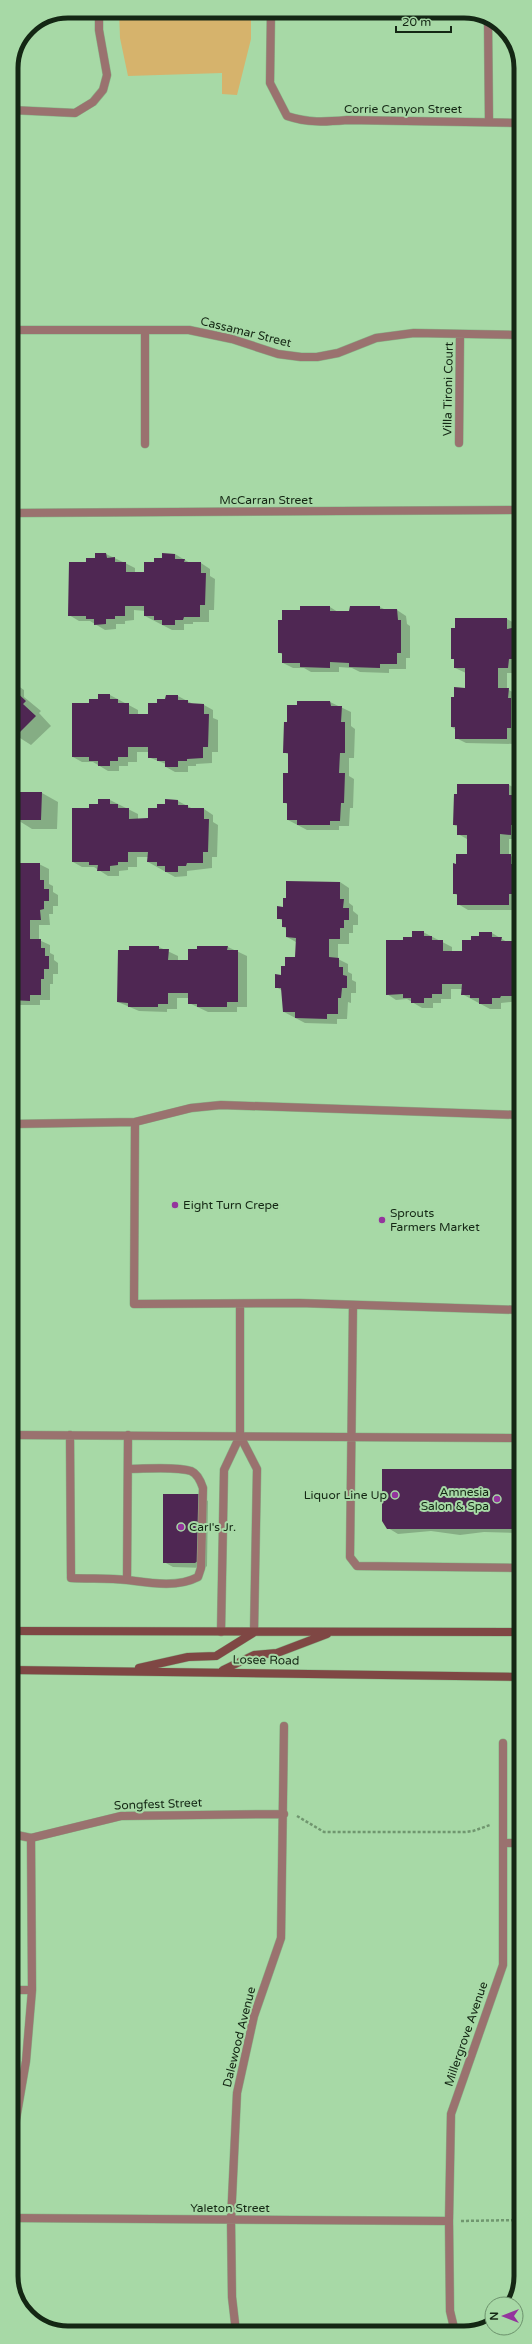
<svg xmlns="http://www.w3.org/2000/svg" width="532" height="2344" viewBox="0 0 532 2344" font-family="'Varela Round',sans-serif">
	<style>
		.green { fill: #d6b36c }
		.shadow { fill: #0003 }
		.building { fill: #4f2753 }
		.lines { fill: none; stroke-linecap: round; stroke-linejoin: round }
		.service-casing { stroke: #8ab589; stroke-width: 9 }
		.minor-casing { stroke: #8ab589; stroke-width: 9 }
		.tertiary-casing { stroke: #8ab589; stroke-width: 9 }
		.secondary-casing { stroke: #8ab589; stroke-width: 9 }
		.path { stroke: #70966f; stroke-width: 2.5; stroke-dasharray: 3 2; stroke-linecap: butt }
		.service { stroke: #9a726f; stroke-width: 8 }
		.minor { stroke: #9a726f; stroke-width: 8 }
		.tertiary { stroke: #9a726f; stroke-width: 8 }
		.secondary { stroke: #7f4744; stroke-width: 8 }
		.poi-dot { fill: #94349d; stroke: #a7d9a6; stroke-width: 1.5 }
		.labels { text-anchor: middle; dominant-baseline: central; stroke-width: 4; stroke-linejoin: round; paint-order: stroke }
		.street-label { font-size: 12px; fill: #142714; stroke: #a7d9a6 }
		.poi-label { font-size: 12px; fill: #142714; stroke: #a7d9a6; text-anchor: start }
		.rim { fill: none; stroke: #142714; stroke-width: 5 }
	</style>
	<rect width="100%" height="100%" fill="#a7d9a6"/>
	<path class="green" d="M119 11H251V39L237 95 222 94V73L128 76 120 38Z
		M12 2006H19L12 2081Z"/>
	<path class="shadow" d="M96 554H106L125 563 135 568V573H145L155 563 175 554 190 563H201L210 569V576L215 579 214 610H209V622H193V624H184V630H172L145 616V611L134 610V620L125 621V624H116V629L105 630 90 621H79L69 615 87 563 96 559Z
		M330 607 338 612H350L380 607 386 610H397L406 616 407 624 410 626V658H406V669H389V673L360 672 352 668 339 667V672H311L304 668H293L283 663V655L279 652 283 621 301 611Z
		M507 619 516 624V632L520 634V664H518V673H507V689L518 695V703L520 705V733H516V744L466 743 456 738V730L452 727 455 698 466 689V673L455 668V660L452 658Z
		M11 681 24 690V697L41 711 39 713 51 726 31 745 20 738 11 740Z
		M110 695 138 710V715H149L158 704 178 696 193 704 204 705 213 710V718L218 720V752H212V763L196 764V766H188V772H175L166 767V764L148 757V752H137V762H128V766H119V771H108L93 762H82L73 757 90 704Z
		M330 702 351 712V726L355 729 354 758H349V776L354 779 353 808H350L349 826H339V830H307L288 820V805L284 802 289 774V755L284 752Z
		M458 785H509L519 790 520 839H509V855L520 861V899H519L518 910H468L458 904V896L454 893 457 865 468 855 467 839 458 834V827L454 825Z
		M42 793 58 802 57 829H32L16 819Z
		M110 800 138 814V820L148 819 158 809 178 801 193 809H204L213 815V822L218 825 217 857H212V868L187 871V876L175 877 148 862V857H137V867H128V870L119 871V876H108L94 867H82L73 862 90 809Z
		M11 864H39L49 869V884L53 886V892L58 895V906H53V914H49L50 925H39V940L50 945V953L54 955V960L58 963V974H53V984H50V1000H40V1005H11Z
		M340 882 349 888V903L353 906V911L358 915V925H353V933H349V944H338V959L348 964V972L352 974V980L356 982V993H351V1003L348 1002 347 1019H337V1024L305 1023 284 1012 283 991 276 987 286 967 296 958V942L287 937V929L283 927V921L278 918 284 908Z
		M423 932 452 947V952H463L472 941 492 933 507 942 520 943V1001L501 1003V1009H490L462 994V989H451V999H441V1003H433V1008H422L407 999 396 1000 387 994 404 941Z
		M159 947 178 956V961H189L228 947 247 956V1007H237V1012H208L189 1003V998H177V1009H167V1012L139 1011 118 1002Z
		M521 1470V1533L484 1532 460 1535 431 1531 398 1534 388 1528Z
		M198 1495 208 1501 207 1566 205 1568 173 1567 164 1562Z"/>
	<path class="building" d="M95 553H106L107 558 115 557V562H126V572H144V562H154V558H162V553L175 554V559H185L184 562H201V573H206L205 605H200V617H184L183 620H175V625H162V620H154V616H144V606H125V616H115V619H106V624L94 625V619H86V616H68L69 562H86V558H95Z
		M300 606H330V611H349L350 606H380V609H397L398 620H401V653H397V664H380V668L349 667V663L330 662V668L300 667V663H282V653H278V620H282V610H300Z
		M455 618H507V629L512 628V659H509L508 668H498V688H509L508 698H511V728H507V739H455V727H451V697H454V687L465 688V668H454V659H451V628H455Z
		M13 689 26 701 23 704 36 716 15 737 11 733Z
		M98 694H110V699H118V703H129V714H148V703H157V699H165L166 695H178V700H188V703L204 704V714H209L208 747H203V758L187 759V761H178V767H165V761H157V758H148V747H128V757H118V761H110V766H98V761H89V757H72V703H89V699H98Z
		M297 701H330L331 706H342L341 722H345V753H340L339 773H345L344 803H341L340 821H330V825H297V820H287V803H283V773H288V753H283L284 722H287V705H297Z
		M457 784H509V795H514V825H511V835L500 834V854H511V864H514L513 894H509V905H457V894H453V863L456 864V854H467V835H457V825H453L454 794H457Z
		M15 792H42L41 820H15Z
		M98 799H110V804H118V808H129V819L148 818V808H157V804H165V799L178 800V805H188V808H204V819H209L208 852H203V863H187L186 866H178V872H165V866H157V862H147L148 852H128V862H118V865L110 866V871H97L98 865H89V862H72V808H89V804H98Z
		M11 863H40V880H44V889H49V901H44V909L40 910 41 920H30V939H41V948H45V956H49V969H44V979H41V995H30V1001L11 1000Z
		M286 881 340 882V899H344L343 908H349V920H344V928H340V939H329V957L339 958V967H343V975L347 976V988H342L341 998H338V1014H327V1019L295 1018V1012H283L281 988H275V974L281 975V966H285V957H295L296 938 286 937V927H282V919H277V906L283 907V898H286Z
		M412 931H424V936H432V940H443V951H462V940H471V936H479V932H492V937H502L501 941H518V951H520V984H516V996H501L500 998H492V1004H479V998H470V995H461L462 984H442V994H432V998H424V1003H411V998H403V994L386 995V940H403V937H412Z
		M129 946H159V949H169L168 960H188V949H197V946H228L227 950H238V1002H227V1007H197V1004H188V993H168V1004H158V1007H128V1003L117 1002 118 950H129Z
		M382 1469H521V1529H387L382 1521Z
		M163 1494H199L198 1561 195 1563H163Z"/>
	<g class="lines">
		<g class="service-casing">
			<path id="service" d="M135 1122 191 1108 221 1105 520 1115
				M12 1124 135 1122 134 1304 299 1303 521 1310
				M353 1305 350 1557 357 1566 521 1568
				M12 1435 521 1438
				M70 1435 71 1578C90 1579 109 1578 127 1580 150 1583 177 1588 198 1577L201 1568 203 1488C201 1482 198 1474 191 1471 176 1466 145 1469 128 1469
				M240 1436 257 1469 254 1632
				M127 1580 128 1435
				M221 1632 224 1470 240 1436V1304"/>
		</g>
		<g class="minor-casing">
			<path id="minor" d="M271 11 270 83 287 116C308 123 325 122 347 120L520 123
				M488 19 489 122
				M11 110 75 113 93 102 103 90 107 75 99 30V11
				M11 330H189L232 339 278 354 301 357H317L338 353 376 338 414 333 520 335
				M145 330V444
				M459 443 460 335
				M12 1834 31 1838 121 1816 284 1814
				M503 1843H521
				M12 1990H32
				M12 2143 26 2061 32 1990 31 1838
				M12 2218 449 2221
				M12 2277 14 2291
				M236 2332 232 2297 231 2220 237 2093 254 2016 281 1938 284 1726
				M455 2332 450 2311 449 2221 451 2114 503 1965V1743"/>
		</g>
		<g class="tertiary-casing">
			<path id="tertiary" d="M11 513 520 510"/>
		</g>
		<g class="secondary-casing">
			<path id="secondary" d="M12 1631 521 1632
				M139 1668 188 1657 216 1656 253 1633
				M12 1670 521 1677
				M223 1670 254 1655 277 1653 327 1634"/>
		</g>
		<path class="path" d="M297 1816 324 1832H465L473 1831 490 1825
			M461 2221 521 2220"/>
		<use href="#service" class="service"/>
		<use href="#minor" class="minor"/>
		<use href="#tertiary" class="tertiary"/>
		<use href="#secondary" class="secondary"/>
	</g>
	<g class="poi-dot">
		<circle cx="175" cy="1205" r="4"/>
		<circle cx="382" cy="1220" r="4"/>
		<circle cx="395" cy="1495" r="4"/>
		<circle cx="497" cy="1499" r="4"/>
		<circle cx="181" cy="1527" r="4"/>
	</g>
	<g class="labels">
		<g class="street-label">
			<text x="403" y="109">Corrie Canyon Street</text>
			<text transform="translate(246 332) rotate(14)">Cassamar Street</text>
			<text transform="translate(448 389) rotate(-89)">Villa Tironi Court</text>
			<text x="266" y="500">McCarran Street</text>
			<text transform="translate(266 1660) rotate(1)">Losee Road</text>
			<text transform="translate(158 1804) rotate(-2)">Songfest Street</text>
			<text transform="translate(466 2034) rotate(-71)">Millergrove Avenue</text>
			<text transform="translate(239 2037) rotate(-76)">Dalewood Avenue</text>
			<text x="230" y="2208">Yaleton Street</text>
		</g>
		<g class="poi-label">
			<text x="183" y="1205">Eight Turn Crepe</text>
			<text x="390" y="1213">Sprouts<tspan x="390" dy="14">Farmers Market</tspan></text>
			<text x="489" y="1492" text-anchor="end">Amnesia<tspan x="489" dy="14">Salon &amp; Spa</tspan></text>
			<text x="387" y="1495" text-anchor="end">Liquor Line Up</text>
			<text x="189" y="1527">Carl's Jr.</text>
		</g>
	</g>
	<path d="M0 0H532V2344H0ZM68 18H464A50 50 0 0 1 514 68V2276A50 50 0 0 1 464 2326H68A50 50 0 0 1 18 2276V68A50 50 0 0 1 68 18Z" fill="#a7d9a6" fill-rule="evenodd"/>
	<path class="rim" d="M68 18H464A50 50 0 0 1 514 68V2276A50 50 0 0 1 464 2326H68A50 50 0 0 1 18 2276V68A50 50 0 0 1 68 18Z"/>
	<g transform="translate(504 2316) rotate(270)"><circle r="19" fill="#a7d9a6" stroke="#6c926c"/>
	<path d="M0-3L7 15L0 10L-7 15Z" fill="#94349d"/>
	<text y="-6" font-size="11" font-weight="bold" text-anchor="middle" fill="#142714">N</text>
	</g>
	<path d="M396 26v6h55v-6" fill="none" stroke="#142714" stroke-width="2"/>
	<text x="402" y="26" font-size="12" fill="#142714" stroke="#a7d9a6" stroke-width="3" paint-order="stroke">20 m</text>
</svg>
